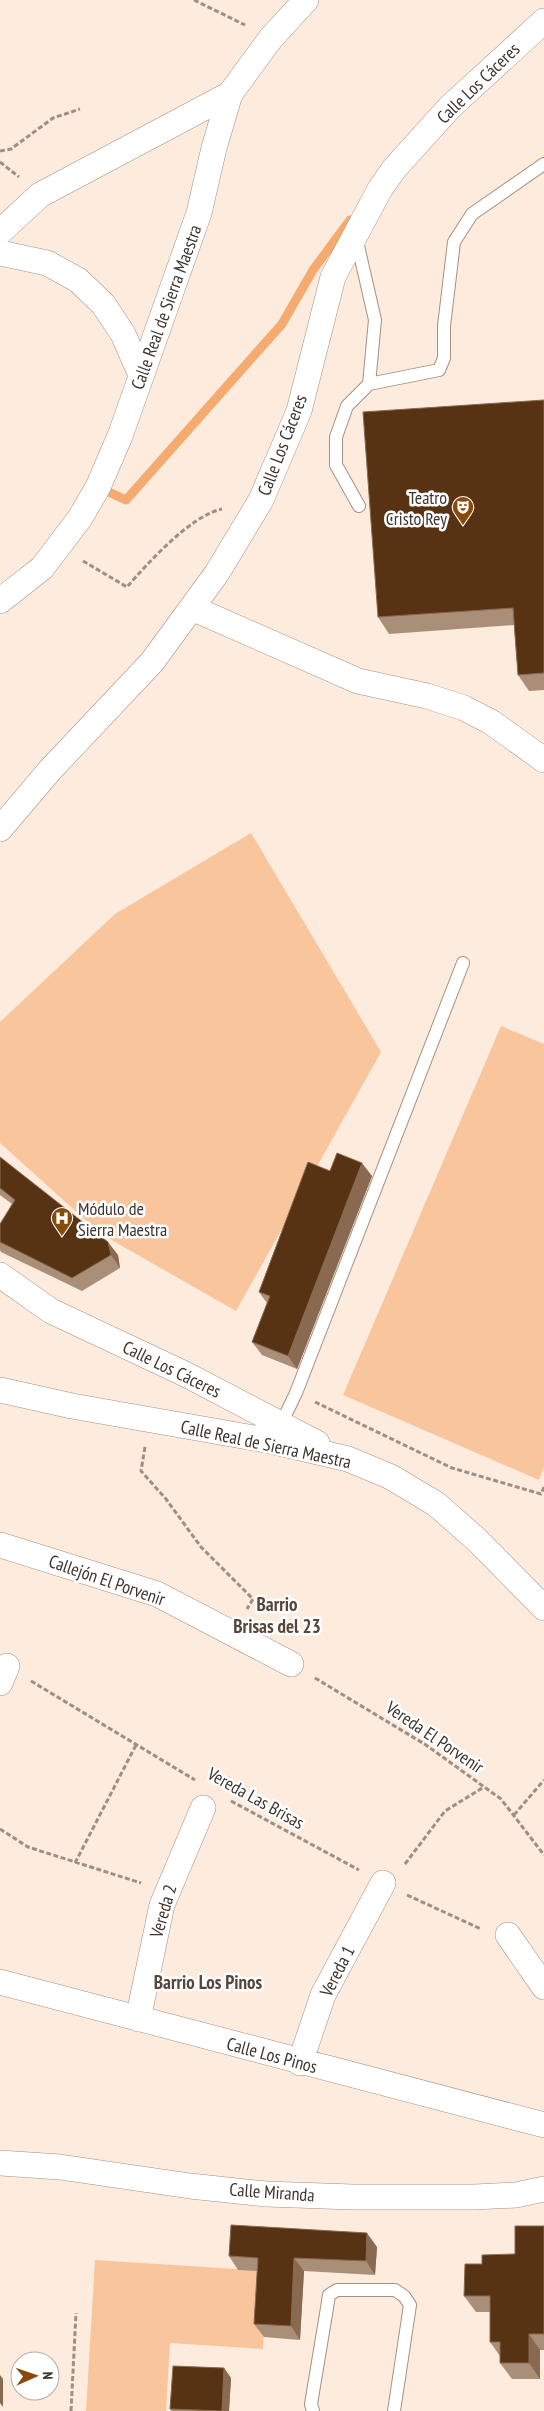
<svg xmlns="http://www.w3.org/2000/svg" width="544" height="2411" viewBox="0 0 544 2411" font-family="'PT Sans Narrow',sans-serif">
	<style>
		.green { fill: #f9c59d }
		.lines { fill: none; stroke-linecap: round; stroke-linejoin: round }
		.stream { stroke: #f5ab70; stroke-width: 9 }
		.service-casing { stroke: #a59182; stroke-width: 14 }
		.minor-casing { stroke: #a59182; stroke-width: 26 }
		.path { stroke: #9c8f86; stroke-width: 3; stroke-dasharray: 5 2.5; stroke-linecap: butt }
		.service { stroke: #fff; stroke-width: 12 }
		.minor { stroke: #fff; stroke-width: 25 }
		.wall { fill: #aa8f78 }
		.shaded-wall { fill: #896a50 }
		.building { fill: #573313; stroke: #896a50 }
		.labels { text-anchor: middle; dominant-baseline: central; stroke-width: 5; stroke-linejoin: round; paint-order: stroke }
		.street-label { font-size: 18px; fill: #3d342e; stroke: #fff }
		.poi-label { font-size: 18px; fill: #3d342e; stroke: #fff; text-anchor: end }
		.neighbourhood-label { font-size: 19px; font-weight: bold; fill: #574639; stroke: #fff }
	</style>
	<rect width="100%" height="100%" fill="#fdebde"/>
	<path class="green" d="M251 833 381 1052 236 1311 101 1234 0 1143V1022L115 914Z
		M501 1026 544 1044V1467L539 1480 343 1395Z
		M95 2260 267 2271 263 2349 170 2343 166 2411H86Z"/>
	<g class="lines">
		<path class="stream" d="M98 487 126 500 282 324 313 270 350 220"/>
		<g class="service-casing">
			<path id="service" d="M356 237 375 320 369 384
				M359 506 336 465V437L347 406 369 384 439 370 444 358V326L454 242 472 214 544 164
				M281 1424 296 1393 463 963
				M313 2411 311 2404 327 2308 329 2295 337 2290H395L404 2296 410 2305 394 2411"/>
		</g>
		<g class="minor-casing">
			<path id="minor" d="M0 232 40 195 230 94
				M0 253 47 263 78 280 103 304 123 334 141 375
				M0 601 42 568 80 518 98 487 120 436 199 213 214 148 230 94 271 38 306 0
				M192 608 358 681 427 696 464 708 491 722 544 760
				M0 829 51 769 152 662 217 573 261 500 299 411 333 277 380 189 394 169 450 107 544 21
				M0 1275 51 1311 185 1374 317 1443
				M0 1390 72 1406 271 1441 348 1459 391 1477 436 1504 477 1540 544 1608
				M0 1545 157 1594 291 1664
				M0 1683 7 1666
				M508 1935 544 1987
				M0 1982 544 2125
				M138 2019 162 1905 203 1808
				M300 2063 323 1995 383 1883
				M0 2163 60 2167 190 2186 266 2194 353 2197H474L516 2195 544 2189"/>
		</g>
		<path class="path" d="M194 0 245 25
			M0 151 11 149 53 118 80 109
			M0 162 19 177
			M83 561 127 587C148 563 190 516 222 509
			M315 1402 452 1468 541 1494 544 1487
			M145 1447 141 1471 166 1499 201 1547 253 1599 247 1609
			M315 1678 426 1745 501 1799 544 1855
			M31 1681 195 1780
			M231 1801 359 1870
			M514 1815 544 1780
			M0 1829 28 1847 141 1883
			M75 1863 136 1745
			M405 1864 445 1811 484 1787
			M407 1895 481 1929
			M71 2411 76 2313"/>
		<use href="#service" class="service"/>
		<use href="#minor" class="minor"/>
	</g>
	<path class="wall" d="M544 400V690L529 691 518 675 514 625 389 634 378 617Z
		M0 1157 118 1255 120 1268 82 1291 1 1252 0 1250V1224L12 1204 0 1195Z
		M330 1171 372 1176 297 1369 262 1355 252 1342 267 1303 259 1292Z
		M544 2226V2350H540V2379H512L500 2363V2356L490 2342V2312H476L464 2296 482 2264 515 2254Z
		M377 2247 375 2275 304 2271 300 2340 264 2337 254 2324 257 2271 238 2270 229 2256Z
		M224 2368 231 2378 229 2411H172L170 2409Z"/>
	<path class="shaded-wall" d="M362 1163 372 1176 297 1369 288 1356Z
		M108 1242 118 1255 120 1268 111 1255Z
		M367 2233 377 2247 375 2275 366 2261Z
		M294 2258 304 2271 300 2340 291 2326Z
		M529 2334 540 2350V2379L529 2363Z
		M224 2368 231 2378 229 2411H222Z
		M0 2375 3 2379V2407L0 2403Z"/>
	<path class="building" d="M544 400V673L518 675 513 608 378 617 363 412Z
		M337 1153 362 1163 288 1356 252 1342 270 1296 259 1292 308 1162 330 1171Z
		M0 1157 108 1242 111 1255 72 1278 0 1242V1224L15 1200 0 1188Z
		M231 2225 367 2233 366 2261 294 2258 291 2326 254 2324 258 2258 229 2256Z
		M515 2226H544V2334H529V2363H500V2342H490V2296H464L465 2264H482V2255L515 2254Z
		M173 2366 224 2368 222 2411 170 2409Z"/>
	<defs>
		<g id="theatre-pin" transform="scale(1.125)"><path d="M0 17L-7.5 6A9.5 9.5 0 1 1 7.5 6Z" fill="#874a09" stroke="#fff"/><path d="M-5-5.5Q0-4 5-5.5V0Q5 5 0 6Q-5 5-5 0ZM-3.3-2.5H-1v1.5H-3.3ZM1-2.5H3.3v1.5H1ZM-2.8 1Q0 5.5 2.8 1Z" fill="#fff"/></g>
		<g id="hospital-pin" transform="scale(1.125)"><path d="M0 17L-7.5 6A9.5 9.5 0 1 1 7.5 6Z" fill="#874a09" stroke="#fff"/><path d="M-5-5h3v3.5h4V-5h3V5h-3V1.5h-4V5h-3Z" fill="#fff"/></g>
	</defs>
	<g fill-rule="evenodd">
		<use href="#theatre-pin" x="463" y="507"/>
		<use href="#hospital-pin" x="62" y="1218"/>
	</g>
	<g class="labels">
		<g class="street-label">
			<text transform="translate(478 83) rotate(-44)">Calle Los Cáceres</text>
			<text transform="translate(166 307) rotate(-70)">Calle Real de Sierra Maestra</text>
			<text transform="translate(282 445) rotate(-69)">Calle Los Cáceres</text>
			<text transform="translate(172 1369) rotate(26)">Calle Los Cáceres</text>
			<text transform="translate(266 1444) rotate(12)">Calle Real de Sierra Maestra</text>
			<text transform="translate(107 1580) rotate(19)">Callejón El Porvenir</text>
			<text transform="translate(435 1737) rotate(34)">Vereda El Porvenir</text>
			<text transform="translate(256 1798) rotate(29)">Vereda Las Brisas</text>
			<text transform="translate(163 1911) rotate(-74)">Vereda 2</text>
			<text transform="translate(337 1971) rotate(-63)">Vereda 1</text>
			<text transform="translate(272 2055) rotate(15)">Calle Los Pinos</text>
			<text transform="translate(272 2192) rotate(4)">Calle Miranda</text>
		</g>
		<g class="poi-label">
			<text x="447" y="497">Teatro<tspan x="447" dy="21">Cristo Rey</tspan></text>
			<text x="78" y="1208" text-anchor="start">Módulo de<tspan x="78" dy="21">Sierra Maestra</tspan></text>
		</g>
		<g class="neighbourhood-label">
			<text x="277" y="1604">Barrio<tspan x="277" dy="22">Brisas del 23</tspan></text>
			<text x="208" y="1982">Barrio Los Pinos</text>
		</g>
	</g>
	<g transform="translate(35 2376) rotate(88)"><circle r="24" fill="#ffffff" stroke="#b1aeab"/>
	<path d="M0-4L9 19L0 12L-9 19Z" fill="#874a09"/>
	<text y="-8" font-size="14" font-weight="bold" text-anchor="middle" fill="#3d342e">N</text>
	</g>
</svg>
